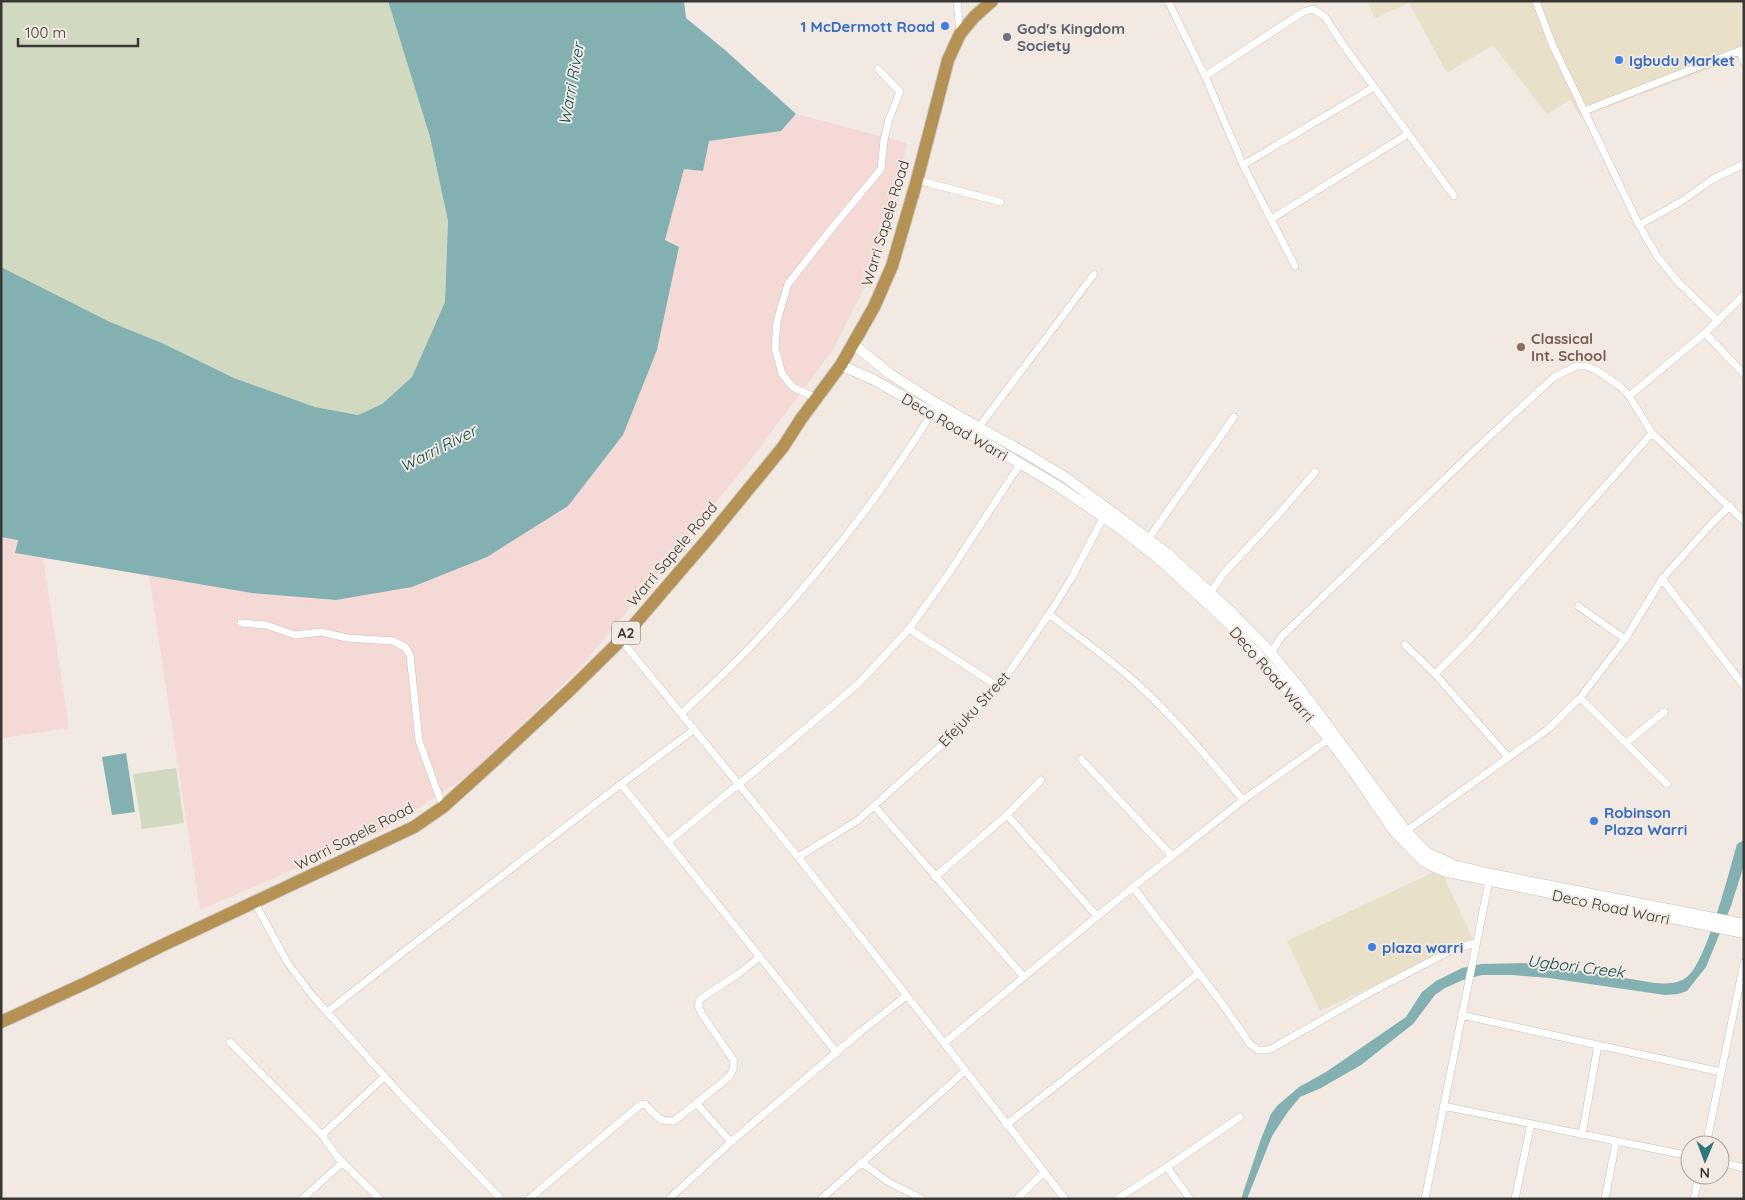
<svg xmlns="http://www.w3.org/2000/svg" width="1745" height="1200" viewBox="0 0 1745 1200" font-family="Quicksand,sans-serif">
	<style>
		.commercial { fill: #e9e0ca }
		.industrial { fill: #f4d9d6 }
		.green { fill: #d1dac1 }
		.water { fill: #83b0b1 }
		.lines { fill: none; stroke-linecap: round; stroke-linejoin: round }
		.street-casing { stroke: #c9c1bb; stroke-width: 8 }
		.secondary-casing { stroke: #c9c1bb; stroke-width: 11 }
		.highway-casing { stroke: #c8c7c6; stroke-width: 14 }
		.street { stroke: #fff; stroke-width: 7 }
		.secondary { stroke: #fff; stroke-width: 10 }
		.highway { stroke: #b69154; stroke-width: 12 }
		.shop-dot { fill: #3f7fe0; stroke: #f1e9e2; stroke-width: 2 }
		.worship-dot { fill: #6b7280; stroke: #f1e9e2; stroke-width: 2 }
		.education-dot { fill: #8d6e63; stroke: #f1e9e2; stroke-width: 2 }
		.labels { text-anchor: middle; dominant-baseline: central; stroke-width: 4; stroke-linejoin: round; paint-order: stroke }
		.shield { fill: #f1e9e2; stroke: #716c68; stroke-width: 1 }
		.shield-label { font-size: 14px; font-weight: bold; fill: #3a3734 }
		.shop-label { font-size: 15px; font-weight: bold; fill: #366cbe; stroke: #f1e9e2; text-anchor: start }
		.worship-label { font-size: 15px; font-weight: bold; fill: #5b616d; stroke: #f1e9e2; text-anchor: start }
		.street-label { font-size: 15px; fill: #3a3734; stroke: #f1e9e2 }
		.education-label { font-size: 15px; font-weight: bold; fill: #785e54; stroke: #f1e9e2; text-anchor: start }
		.water-label { font-size: 16px; font-style: italic; fill: #074c4e; stroke: #f1e9e2 }
	</style>
	<rect width="100%" height="100%" fill="#f1e9e2"/>
	<path class="commercial" d="M1367 1H1744V56L1581 117 1570 100 1547 114 1493 45 1447 73 1409 3 1375 18Z
		M1440 869 1473 939 1320 1011 1287 941Z"/>
	<path class="industrial" d="M796 114 907 143 879 260 832 351 748 463 581 667 470 774 385 830 200 910 149 576 252 593 336 600 412 587 487 557 568 506 623 435 657 350 679 247 665 240 684 169 703 170 709 141 781 131Z
		M1 537 18 540 15 553 43 558 69 728 1 738Z"/>
	<path class="green" d="M1 1H388L430 137 448 221 445 302 412 377 382 404 358 415 315 407 234 378 162 343 110 322 1 267Z
		M176 768 184 823 142 829 133 774Z"/>
	<path class="water" d="M388 1H684L686 18 725 50 796 114 781 131 709 141 703 171 684 169 665 240 679 247 657 350 623 435 568 506 487 557 412 587 336 600 252 593 15 553 18 540 1 537V267L110 322 162 343 234 378 315 407 358 415 382 404 412 377 445 302 448 221 430 137Z
		M126 753 135 812 112 815 102 757Z
		M1744 840V865L1731 906 1706 967 1687 991 1678 994 1665 995 1549 978 1512 975H1482L1463 980 1445 988 1435 995 1413 1024 1361 1065 1321 1088 1300 1097 1287 1113 1272 1136 1247 1199H1241L1261 1139 1271 1114 1277 1106 1299 1087 1326 1072 1406 1017 1422 992 1436 981 1462 968 1481 964 1532 963 1655 983C1666 984 1679 984 1688 976 1707 960 1729 872 1737 844Z"/>
	<g class="lines">
		<g class="street-casing">
			<path id="street" d="M957 1 960 33
				M1168 1 1205 76 1243 165 1295 266
				M1536 1 1552 44 1639 225 1657 256 1678 282 1718 321
				M1739 51 1744 62
				M1205 76 1303 12 1313 9 1325 17 1344 46 1454 196
				M1584 111 1744 49
				M1243 165 1374 87
				M917 180 1001 202
				M1271 219 1408 134
				M1639 225 1682 201 1713 179 1744 164
				M1705 333 1744 374
				M1629 396 1705 333 1744 295
				M816 398 793 387 782 374 775 348 777 321 788 284 832 228 881 169 884 140 889 119 900 92 878 69
				M979 427 1094 274
				M1146 542 1234 417
				M1662 579 1744 686
				M1210 593 1225 572 1277 516 1315 472
				M1578 606 1625 639
				M1049 614C1082 640 1116 663 1145 691 1180 724 1212 763 1243 800
				M241 623 266 625 295 635 321 632 347 638 393 641 405 647 410 655 419 741 443 807
				M909 629 999 687
				M621 640 798 857 944 1043
				M1405 645 1435 674
				M1271 653 1281 637 1478 447 1554 377 1577 366H1586L1596 370 1621 387 1629 396 1652 433 1744 521
				M1580 698 1667 784
				M682 713C706 690 731 668 753 644 820 573 880 496 932 413
				M695 729 621 784 837 1053
				M1626 743 1664 712
				M1508 757 1435 674 1472 637 1652 433
				M1081 759 1172 856
				M874 806 1024 977
				M1007 815 1097 916
				M1406 831 1548 729 1580 698 1625 639 1662 579 1713 522 1730 506
				M668 842 773 756 859 683 909 629 949 573 1020 464
				M798 857 857 821 955 733 999 687 1049 614 1071 579 1103 518
				M935 877 1007 815 1041 780
				M1133 887 1221 1002 1250 1044 1258 1050H1266L1271 1049 1371 992 1454 949 1476 943
				M255 903 287 962 311 994 402 1096 501 1199
				M327 1012 402 953 621 784
				M1461 1015 1721 1072
				M230 1042 322 1135 384 1077
				M696 1103 731 1142
				M1443 1106 1690 1156
				M1006 1125 1199 973
				M322 1135 338 1158 380 1199
				M1582 1135 1598 1045
				M1706 1145 1744 963
				M861 1162 887 1181 922 1199
				M1720 1162 1744 1168
				M1167 1167 1240 1117
				M302 1199 343 1162
				M529 1199 640 1105 645 1104C655 1115 658 1121 674 1121L729 1077 733 1070 734 1061 702 1014 698 1006 700 999 738 974 760 957
				M669 1199 731 1142 859 1033 906 996
				M821 1199 965 1071
				M1017 1199 1044 1172
				M1065 1199 944 1043 1133 887 1243 800 1329 739
				M1117 1199 1167 1167 1190 1199
				M1425 1199 1489 881
				M1515 1199 1531 1124
				M1605 1199 1616 1142
				M1694 1199 1699 1175"/>
		</g>
		<g class="secondary-casing">
			<path id="secondary" d="M853 344 890 374 939 405 1027 454 1065 477 1167 553 1231 612 1271 653 1302 691 1406 831 1426 852 1454 865 1491 874 1744 924
				M841 365 874 380 974 436 1058 486 1121 529 1160 560 1224 619 1263 660 1329 739 1355 774 1393 830 1424 862 1443 871 1744 933"/>
		</g>
		<g class="highway-casing">
			<path id="highway" d="M1 1022 88 982 161 946 414 827 443 807 495 760 568 692 621 640 711 535 783 447 801 419 841 365 874 307 892 266 917 180 948 60 960 34 974 17 992 1"/>
		</g>
		<use href="#street" class="street"/>
		<use href="#secondary" class="secondary"/>
		<use href="#highway" class="highway"/>
	</g>
	<g class="shop-dot">
		<circle cx="945" cy="26" r="5"/>
		<circle cx="1619" cy="60" r="5"/>
		<circle cx="1594" cy="821" r="5"/>
		<circle cx="1372" cy="947" r="5"/>
	</g>
	<circle class="worship-dot" cx="1007" cy="37" r="5"/>
	<circle class="education-dot" cx="1521" cy="347" r="5"/>
	<g class="labels">
		<rect class="shield" x="612" y="621.5" width="28" height="23" rx="4"/>
		<g class="shield-label">
			<text x="626" y="633">A2</text>
		</g>
		<g class="shop-label">
			<text x="935" y="26" text-anchor="end">1 McDermott Road</text>
			<text x="1629" y="60">Igbudu Market</text>
			<text x="1604" y="812">Robinson<tspan x="1604" dy="17">Plaza Warri</tspan></text>
			<text x="1382" y="947">plaza warri</text>
		</g>
		<g class="worship-label">
			<text x="1017" y="28">God's Kingdom<tspan x="1017" dy="17">Society</tspan></text>
		</g>
		<g class="street-label">
			<text transform="translate(885 223) rotate(-73)">Warri Sapele Road</text>
			<text transform="translate(955 427) rotate(30)">Deco Road Warri</text>
			<text transform="translate(672 554) rotate(-50)">Warri Sapele Road</text>
			<text transform="translate(1272 674) rotate(49)">Deco Road Warri</text>
			<text transform="translate(974 709) rotate(-47)">Efejuku Street</text>
			<text transform="translate(354 836) rotate(-27)">Warri Sapele Road</text>
			<text transform="translate(1611 907) rotate(12)">Deco Road Warri</text>
		</g>
		<g class="education-label">
			<text x="1531" y="338">Classical<tspan x="1531" dy="17">Int. School</tspan></text>
		</g>
		<g class="water-label">
			<text transform="translate(571 84) rotate(-80)">Warri River</text>
			<text transform="translate(438 448) rotate(-27)">Warri River</text>
			<text transform="translate(1576 966) rotate(7)">Ugbori Creek</text>
		</g>
	</g>
	<rect width="1745" height="1200" fill="none" stroke="#3a3734" stroke-width="5"/>
	<g transform="translate(1705 1160) rotate(181)"><circle r="24" fill="#f1e9e2" stroke="#a8a29c"/>
	<path d="M0-4L9 19L0 12L-9 19Z" fill="#2e777a"/>
	<text y="-8" font-size="14" font-weight="bold" text-anchor="middle" fill="#3a3734">N</text>
	</g>
	<path d="M18 38v8h120v-8" fill="none" stroke="#3a3734" stroke-width="2.5"/>
	<text x="25" y="38" font-size="15" fill="#3a3734" stroke="#f1e9e2" stroke-width="4" paint-order="stroke">100 m</text>
</svg>
